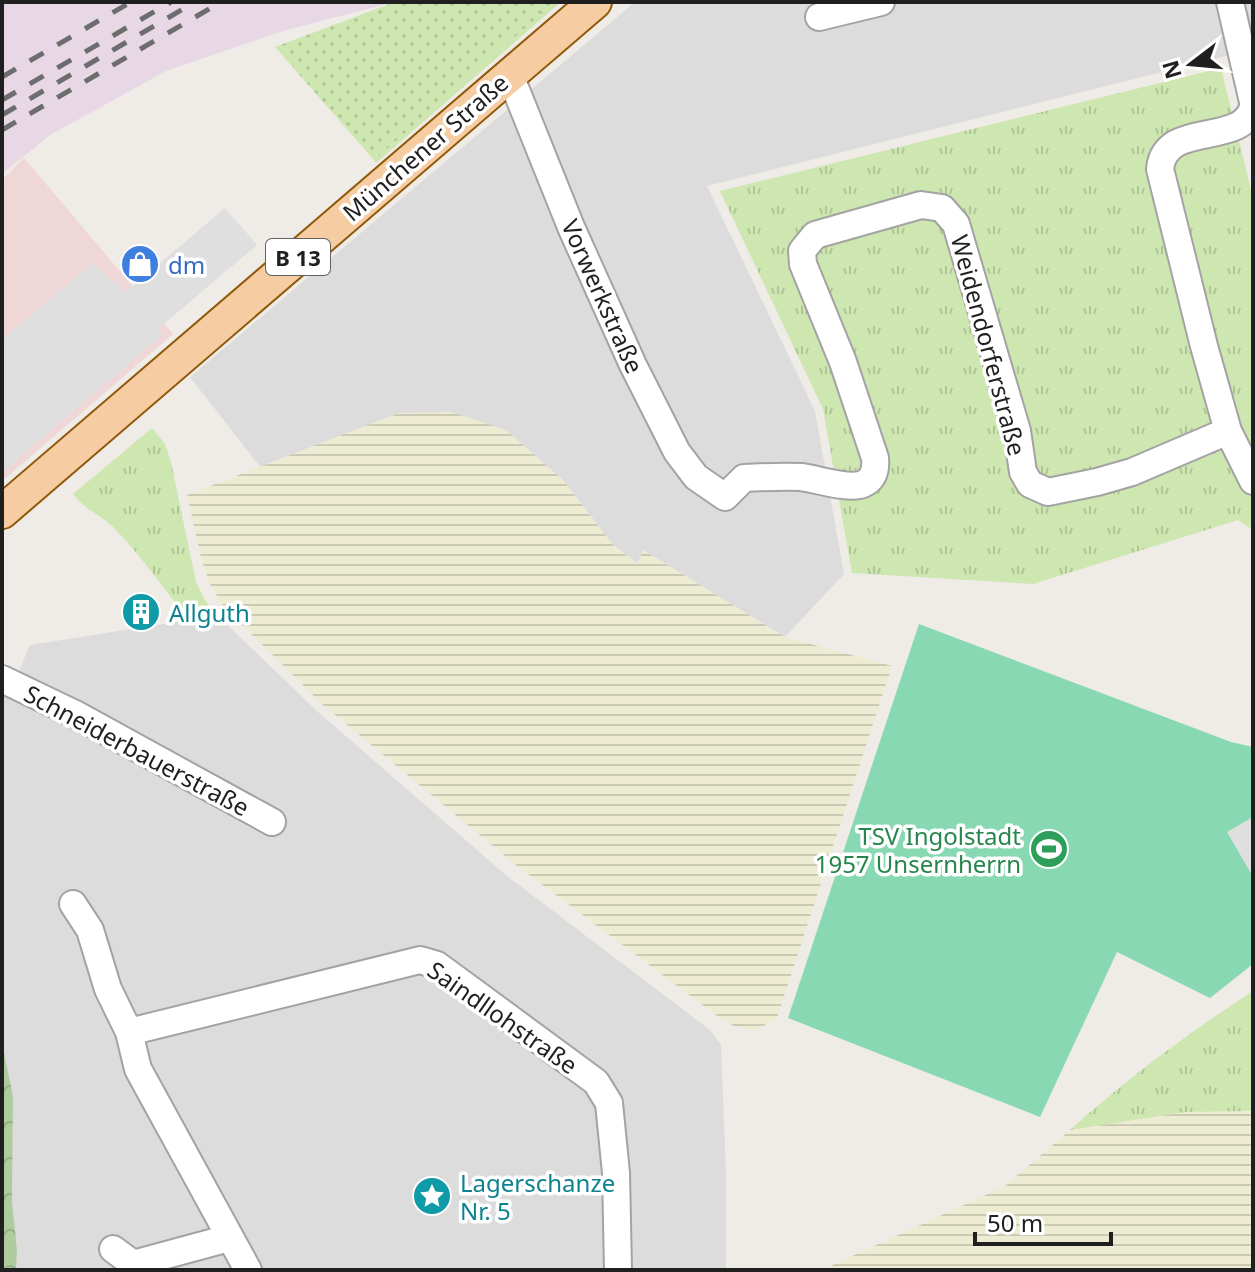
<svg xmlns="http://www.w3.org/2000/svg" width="1255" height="1272" viewBox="0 0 1255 1272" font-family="'Noto Sans',sans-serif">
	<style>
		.residential { fill: #dddcdc }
		.commercial { fill: #efd6d7 }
		.railway { fill: #e8d8e6 }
		.farmland { fill: url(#farmland-rules) }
		.grass { fill: url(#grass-tufts) }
		.forest { fill: url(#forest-crowns) }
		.garden { fill: url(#garden-dots) }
		.pitch { fill: #88d9b3 }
		.parking { fill: #dfdfdf }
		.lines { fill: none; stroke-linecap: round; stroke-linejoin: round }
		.minor-casing { stroke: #a3a3a3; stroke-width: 30 }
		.major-casing { stroke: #905909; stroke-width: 36 }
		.minor { stroke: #fff; stroke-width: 26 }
		.major { stroke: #f6cca3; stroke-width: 32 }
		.rail { stroke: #6d6d6d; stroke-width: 5; stroke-dasharray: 16 16; stroke-linecap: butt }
		.labels { text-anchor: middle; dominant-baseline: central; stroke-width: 7; stroke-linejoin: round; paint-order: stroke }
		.shield { fill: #fff; stroke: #626262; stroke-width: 2 }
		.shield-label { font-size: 22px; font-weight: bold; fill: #1f1f1f }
		.street-label { font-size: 24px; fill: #1f1f1f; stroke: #fff }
		.shop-label { font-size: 24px; fill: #366cbe; stroke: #fff; text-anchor: start }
		.culture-label { font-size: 24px; fill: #0d838f; stroke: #fff; text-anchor: start }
		.leisure-label { font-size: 24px; fill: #27864d; stroke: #fff; text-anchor: end }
	</style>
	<defs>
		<pattern id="farmland-rules" width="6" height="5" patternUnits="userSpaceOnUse" patternTransform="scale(2)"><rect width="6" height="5" fill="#edecd2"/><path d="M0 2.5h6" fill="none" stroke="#cbcab4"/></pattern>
		<pattern id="grass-tufts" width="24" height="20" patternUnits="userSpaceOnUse" patternTransform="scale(2)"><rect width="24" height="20" fill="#cee6af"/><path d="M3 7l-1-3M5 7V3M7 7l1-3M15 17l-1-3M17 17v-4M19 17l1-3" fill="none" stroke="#b0c596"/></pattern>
		<pattern id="forest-crowns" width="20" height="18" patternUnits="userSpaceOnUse" patternTransform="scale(2)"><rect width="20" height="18" fill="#aecc9d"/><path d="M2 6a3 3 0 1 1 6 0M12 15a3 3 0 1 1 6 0" fill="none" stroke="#95af87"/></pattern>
		<pattern id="garden-dots" width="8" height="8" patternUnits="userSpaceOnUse" patternTransform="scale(2)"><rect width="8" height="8" fill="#cee6af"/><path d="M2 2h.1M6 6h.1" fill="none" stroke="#b0c596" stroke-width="1.8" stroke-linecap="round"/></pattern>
	</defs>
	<rect width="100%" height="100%" fill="#efebe6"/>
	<path class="residential" d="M635 2H1253V132L1230 55 707 186 815 411 844 574 785 637 643 550 638 564 612 544 563 480 399 413 261 468 190 377Z
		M215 613 318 712 507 876 710 1030 721 1045 726 1174V1270H16L17 1250 12 1201 13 1096 2 1043V694L8 697 30 645 189 620Z"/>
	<path class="commercial" d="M24 158 173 334 2 481V180Z"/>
	<path class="railway" d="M2 2H395L286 30 166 71 50 135 2 174Z"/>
	<path class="farmland" d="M451 412 506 430 563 480 612 544 637 564 643 550 785 637 892 666 777 1018 754 1031 734 1026 716 1015 516 865 323 705 223 606 210 584 202 562 187 495 399 413Z
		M1253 1111V1270H822L1005 1186 1070 1130 1185 1112Z"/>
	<path class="grass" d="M555 2H561L376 163 374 160Z
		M1221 68 1253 198V530L1238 520 1033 584 852 573 823 409 720 191Z
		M152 428 165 444 171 462 196 582 205 600 215 613 189 620C164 589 140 554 112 526 99 514 83 508 73 494Z
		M1253 991V1111L1185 1112 1070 1130C1128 1078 1188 1033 1253 991Z"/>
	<path class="forest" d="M2 1043 13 1096 12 1201 17 1250 16 1270H2Z"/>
	<path class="garden" d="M395 2H555L374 160 275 47Z"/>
	<path class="pitch" d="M919 624 1231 742 1253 747V964L1210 998 1117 952 1040 1117 788 1018Z"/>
	<path class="parking" d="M225 208 257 245 158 329 162 335 2 472V357L4 354 2 340 92 263 126 292Z
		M1253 817V877L1227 832Z"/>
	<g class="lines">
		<g class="minor-casing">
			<path id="minor" d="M1230 2 1253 102
				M819 17 881 2
				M510 75 571 227 633 365 677 452 696 477 725 497 744 478C763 477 782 476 801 477 817 479 849 490 863 484 874 479 876 469 875 458L843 362 803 264 802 251 815 235 921 205 942 208 956 224 1017 431 1023 472 1030 484 1048 492 1097 482 1132 472 1228 431 1204 346 1160 169C1165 119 1242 148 1253 107
				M1228 431 1253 481
				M2 679 75 714 272 822
				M73 904 90 930 108 989 129 1032 138 1069 248 1270
				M129 1032 420 960 437 965 596 1082 609 1103 616 1173 618 1270
				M113 1249 133 1264 229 1238"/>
		</g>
		<g class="major-casing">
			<path id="major" d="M2 512 595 2"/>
		</g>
		<use href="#minor" class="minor"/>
		<use href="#major" class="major"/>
		<path class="rail" d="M2 77 131 2
			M2 100 171 2
			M2 115 195 2
			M2 130 221 2"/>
	</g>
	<defs>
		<g id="shop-disc" transform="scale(2)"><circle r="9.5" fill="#3f7fe0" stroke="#fff"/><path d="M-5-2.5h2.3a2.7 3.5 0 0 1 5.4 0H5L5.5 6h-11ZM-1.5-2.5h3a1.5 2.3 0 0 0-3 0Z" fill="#fff"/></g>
		<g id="building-disc" transform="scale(2)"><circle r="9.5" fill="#0f9aa8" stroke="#fff"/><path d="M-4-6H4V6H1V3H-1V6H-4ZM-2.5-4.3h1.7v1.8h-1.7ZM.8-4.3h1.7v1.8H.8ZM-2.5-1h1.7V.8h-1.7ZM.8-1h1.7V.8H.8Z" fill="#fff"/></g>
		<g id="stadium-disc" transform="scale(2)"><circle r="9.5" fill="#2e9e5b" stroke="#fff"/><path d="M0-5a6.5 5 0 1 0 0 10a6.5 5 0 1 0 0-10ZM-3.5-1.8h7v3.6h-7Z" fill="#fff"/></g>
		<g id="sight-disc" transform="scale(2)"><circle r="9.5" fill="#0f9aa8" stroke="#fff"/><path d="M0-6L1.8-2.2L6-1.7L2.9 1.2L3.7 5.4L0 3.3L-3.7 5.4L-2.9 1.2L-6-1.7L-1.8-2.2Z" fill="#fff"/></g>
	</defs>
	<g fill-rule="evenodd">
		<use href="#shop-disc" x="140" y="264"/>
		<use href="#building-disc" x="141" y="612"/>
		<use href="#stadium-disc" x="1049" y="849"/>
		<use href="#sight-disc" x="432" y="1196"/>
	</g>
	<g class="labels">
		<rect class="shield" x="266" y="239" width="64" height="36" rx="6"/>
		<g class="shield-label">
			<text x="298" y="257">B 13</text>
		</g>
		<g class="street-label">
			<text transform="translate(425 147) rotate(-41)">Münchener Straße</text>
			<text transform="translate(603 296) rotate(66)">Vorwerkstraße</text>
			<text transform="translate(989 345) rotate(75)">Weidendorferstraße</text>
			<text transform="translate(137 750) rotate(28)">Schneiderbauerstraße</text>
			<text transform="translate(503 1017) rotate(35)">Saindllohstraße</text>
		</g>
		<g class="shop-label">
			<text x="168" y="264">dm</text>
		</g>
		<g class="culture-label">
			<text x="169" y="612">Allguth</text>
			<text x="460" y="1182">Lagerschanze<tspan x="460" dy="28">Nr. 5</tspan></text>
		</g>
		<g class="leisure-label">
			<text x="1021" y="835">TSV Ingolstadt<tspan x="1021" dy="28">1957 Unsernherrn</tspan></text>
		</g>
	</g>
	<rect width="1255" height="1272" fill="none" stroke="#1f1f1f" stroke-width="8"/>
	<g transform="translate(1191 64) rotate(254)" stroke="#ffffff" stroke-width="6" paint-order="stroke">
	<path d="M0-6L14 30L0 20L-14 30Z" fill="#1f1f1f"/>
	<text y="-12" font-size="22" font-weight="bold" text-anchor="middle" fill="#1f1f1f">N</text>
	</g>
	<path d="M975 1232v12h136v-12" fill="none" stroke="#1f1f1f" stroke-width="4"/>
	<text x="987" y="1232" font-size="24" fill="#1f1f1f" stroke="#ffffff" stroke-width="6" paint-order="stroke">50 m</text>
</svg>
